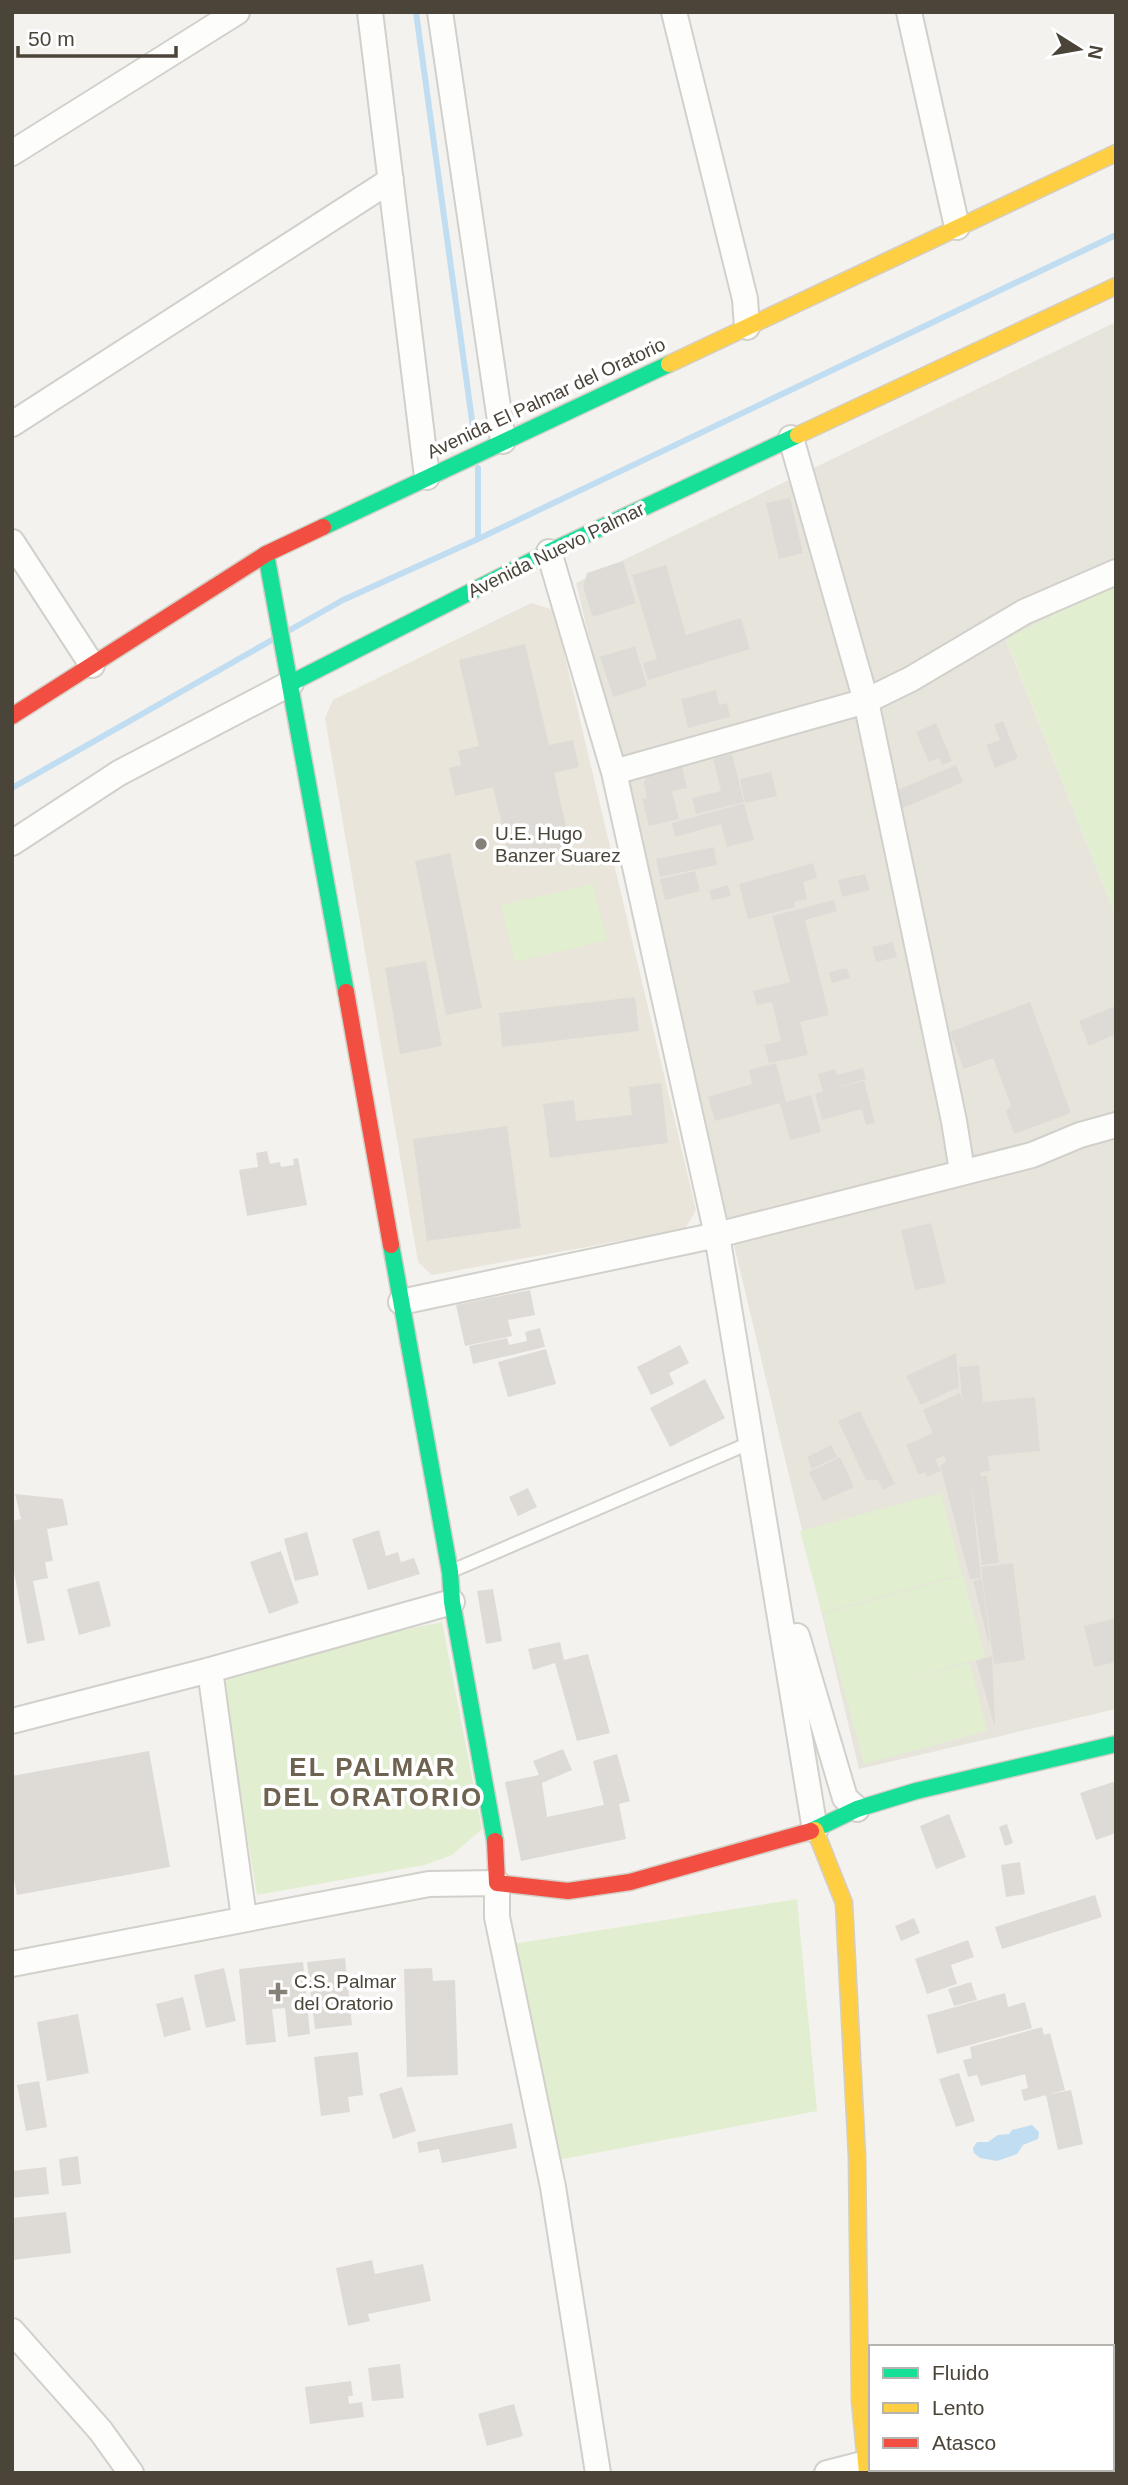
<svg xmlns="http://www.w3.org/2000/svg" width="1128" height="2485" viewBox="0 0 1128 2485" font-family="Arial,sans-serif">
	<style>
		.residential { fill: #e7e4dc }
		.education { fill: #eae5da }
		.green { fill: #e1eecf }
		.water { fill: #c0ddf1 }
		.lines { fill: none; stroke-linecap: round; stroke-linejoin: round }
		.stream { stroke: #c0ddf1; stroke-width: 6 }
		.building { fill: #dedbd6 }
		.lane-casing { stroke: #d2d0cb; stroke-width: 16 }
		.street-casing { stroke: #d2d0cb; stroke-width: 28 }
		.fast-casing { stroke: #d3cfc5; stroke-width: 19 }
		.slow-casing { stroke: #d3cfc5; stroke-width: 19 }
		.jam-casing { stroke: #d3cfc5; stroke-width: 19 }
		.lane { stroke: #fdfdfc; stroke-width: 12 }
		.street { stroke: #fdfdfc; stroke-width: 24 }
		.fast { stroke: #16e098; stroke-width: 16 }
		.slow { stroke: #ffcf43; stroke-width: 16 }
		.jam { stroke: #f24e42; stroke-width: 16 }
		.poi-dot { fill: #868178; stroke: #fff; stroke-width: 2.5 }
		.labels { text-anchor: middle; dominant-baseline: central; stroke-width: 7; stroke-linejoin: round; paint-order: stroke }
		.street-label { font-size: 19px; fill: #4b4439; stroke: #fff }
		.poi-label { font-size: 19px; fill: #4b4439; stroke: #fff; text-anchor: start }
		.district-label { font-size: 26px; font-weight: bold; letter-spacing: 2px; fill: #6e6250; stroke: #fff }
	</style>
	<rect width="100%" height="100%" fill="#f4f2ee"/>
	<path class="residential" d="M1116 322V583L1006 640 1116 917V1709L859 1769 576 583Z"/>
	<path class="education" d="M531 603 554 610 696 1210 685 1229 432 1275 418 1262 325 718 333 700Z"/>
	<path class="green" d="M1116 583V917L1006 639Z
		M593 884 607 940 515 962 501 905Z
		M941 1493 962 1574 822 1613 800 1531Z
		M963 1575 985 1657 904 1680 970 1663 987 1731 864 1764 823 1614Z
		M442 1622 482 1829 452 1855 424 1865 257 1895 220 1675 334 1645Z
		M797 1899 817 2111 558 2160 513 1944Z"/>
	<path class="water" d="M1032 2125 1039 2132 1038 2139 1023 2145 1017 2154 997 2161 980 2158 974 2153 973 2148 977 2142H988L998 2135 1009 2134 1012 2130Z"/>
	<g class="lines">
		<path class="stream" d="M416 12 474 435
			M478 468V539
			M290 630 343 600 478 539 1116 235
			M12 788 272 640"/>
	</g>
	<path class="building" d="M790 498 803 553 779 559 766 503Z
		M623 561 636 603 593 617 583 587 587 573Z
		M666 565 686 635 741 618 750 649 648 680 643 663 657 659 632 575Z
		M525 644 549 745 573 740 579 767 554 773 571 848 511 862 493 787 455 796 449 768 461 765 458 751 479 746 459 660Z
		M635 646 647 686 613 697 600 657Z
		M716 690 719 705 727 703 730 717 688 728 681 699Z
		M1003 721 1018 758 995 768 986 745 1000 740 994 725Z
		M936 723 952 761 942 765 939 758 929 762 916 732Z
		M732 754 744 802 696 814 692 798 721 791 713 759Z
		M681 762 687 788 672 791 679 819 649 826 642 799 647 798 644 783 646 775Z
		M956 765 963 782 901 809 898 790Z
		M771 772 777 796 745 803 740 779Z
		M744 803 754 840 727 847 721 824 675 837 672 823Z
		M714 847 717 865 660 877 656 859Z
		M450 853 482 1008 446 1015 415 861Z
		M813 863 817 878 803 882 807 899 794 902 795 907 748 919 739 884Z
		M695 871 700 891 665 900 660 879Z
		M865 874 870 890 842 897 838 880Z
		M728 885 731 896 712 900 709 890Z
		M834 900 837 911 805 920 829 1015 800 1022 808 1055 769 1063 764 1045 781 1041 772 1002 757 1005 753 991 790 982 772 916Z
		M893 942 897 957 876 962 872 947Z
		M426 961 442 1046 400 1054 385 968Z
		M847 968 850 978 832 983 829 972Z
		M635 997 639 1031 502 1047 499 1013Z
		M1030 1002 1071 1113 1014 1134 1006 1111 1011 1105 993 1058 964 1069 950 1032Z
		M1116 1006V1034L1089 1046 1079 1021Z
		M776 1063 786 1102 811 1095 821 1132 790 1140 780 1103 715 1121 708 1097 752 1084 749 1070Z
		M863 1068 866 1079 835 1088 864 1081 875 1123 866 1125 862 1109 822 1120 815 1094 823 1092 818 1074 835 1069 837 1075Z
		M661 1083 668 1143 550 1158 543 1104 574 1100 576 1121 632 1115 629 1087Z
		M507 1126 521 1228 427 1241 413 1139Z
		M267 1151 270 1164 280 1162 281 1167 294 1165 293 1159 298 1158 307 1205 247 1216 239 1170 258 1167 256 1153Z
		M931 1223 946 1283 915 1290 901 1230Z
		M530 1290 535 1315 508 1320 512 1336 465 1346 456 1305Z
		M540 1328 545 1347 473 1364 469 1346 507 1338 509 1345 527 1341 525 1332Z
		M680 1345 689 1363 669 1373 674 1384 651 1395 637 1367Z
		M546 1349 556 1384 508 1397 498 1362Z
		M956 1353 959 1387 921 1405 906 1376Z
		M979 1365 983 1402 1035 1397 1040 1451 988 1456 990 1471 980 1472 981 1476H987L999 1563 982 1565 970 1476 981 1578 970 1579 940 1465 946 1462 944 1456 935 1459 941 1471 927 1477 925 1472 919 1475 906 1445 933 1433 923 1410 960 1393 963 1404 959 1367Z
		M705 1379 725 1418 670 1447 650 1408Z
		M860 1411 895 1484 883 1490 878 1480H866L838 1421Z
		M831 1445 837 1457 812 1469 807 1457Z
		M840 1457 854 1487 823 1501 809 1472Z
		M528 1488 537 1507 518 1516 509 1497Z
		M15 1494 63 1499 68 1525 47 1529 53 1561 45 1562 48 1578 33 1581 45 1640 27 1644 12 1561V1521L21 1519Z
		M379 1530 386 1556 398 1552 401 1562 414 1558 420 1574 368 1590 352 1539Z
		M307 1532 319 1575 295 1581 284 1539Z
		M281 1551 299 1603 269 1614 250 1562Z
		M1013 1563 1025 1660 994 1664 981 1567Z
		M982 1579 990 1641H988L973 1581Z
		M99 1581 111 1626 79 1635 67 1589Z
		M493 1589 502 1641 486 1644 477 1591Z
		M1116 1618V1662L1094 1667 1084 1626Z
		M560 1642 564 1660 588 1654 610 1733 577 1741 555 1663 533 1670 528 1649Z
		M992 1656 995 1724H994L976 1661Z
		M563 1749 572 1770 542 1783 547 1817 604 1805 593 1761 617 1754 630 1801 619 1804 626 1839 521 1861 505 1782 539 1775 533 1761Z
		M149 1751 170 1867 17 1895 12 1869V1776Z
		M1116 1781V1833L1096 1840 1080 1793Z
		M949 1814 966 1857 936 1869 920 1826Z
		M1007 1824 1013 1843 1005 1846 999 1827Z
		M1020 1862 1025 1894 1006 1897 1001 1865Z
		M1095 1895 1102 1917 1002 1949 995 1927Z
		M914 1918 920 1933 901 1941 895 1926Z
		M968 1940 974 1957 951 1965 957 1984 927 1994 915 1959Z
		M345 1958 352 2025 315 2029 307 1962Z
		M303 1962 310 2034 288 2037 285 2008 272 2009 276 2042 246 2045 239 1969Z
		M224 1968 236 2021 206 2028 194 1975Z
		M432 1968 433 1981 455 1980 458 2075 407 2077 404 1969Z
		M971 1982 977 2000 954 2006 948 1989Z
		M1005 1993 1008 2007 1025 2002 1032 2028 937 2054 927 2015Z
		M183 1997 191 2030 164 2037 156 2004Z
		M78 2014 89 2073 47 2081 37 2022Z
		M1042 2027 1044 2035 1050 2033 1065 2090 1024 2101 1021 2090 1028 2088 1025 2074 981 2086 977 2075 968 2077 963 2060 972 2058 970 2047Z
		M358 2052 363 2095 348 2097 350 2112 321 2116 314 2057Z
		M959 2073 975 2121 956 2127 939 2079Z
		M39 2081 47 2127 26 2131 17 2085Z
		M402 2087 416 2131 393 2139 379 2094Z
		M1071 2090 1083 2144 1058 2150 1046 2095Z
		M512 2123 517 2148 442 2163 439 2149 419 2153 417 2142Z
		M78 2156 81 2184 62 2186 59 2159Z
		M46 2167 49 2194 12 2198V2171Z
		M66 2212 71 2253 12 2260V2218Z
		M372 2260 375 2274 423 2264 431 2301 368 2314 370 2321 348 2326 336 2268Z
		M400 2364 404 2398 372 2401 368 2368Z
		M351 2381 353 2396H348L349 2404 362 2402 364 2417 310 2424 305 2387Z
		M514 2404 523 2436 487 2446 478 2414Z"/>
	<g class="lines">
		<g class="lane-casing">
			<path id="lane" d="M454 1570 752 1442"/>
		</g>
		<g class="street-casing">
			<path id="street" d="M370 12 427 477
				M440 12 503 441
				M674 12 745 299 747 327
				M909 12 957 227
				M12 153 237 12
				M12 424 391 180
				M791 438 866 701 954 1121 962 1171
				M12 542 92 665
				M549 552 614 772 717 1235 815 1830
				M614 772 866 701 911 679 1024 612 1116 572
				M12 843 119 773 291 683
				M401 1302 717 1235 1032 1155 1080 1135 1116 1125
				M797 1636 845 1798 857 1809
				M210 1670 244 1918
				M12 1721 210 1670 452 1602
				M12 1964 429 1884 497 1883V1917L553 2187 598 2473
				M12 2331 100 2430 131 2473
				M827 2473 866 2463"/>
		</g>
		<g class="fast-casing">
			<path id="fast" d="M323 527 669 364
				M266 554 346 992
				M291 683 549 552 798 435
				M391 1245 450 1572 452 1602 495 1841
				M811 1831 857 1809 916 1791 1116 1744"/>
		</g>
		<g class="slow-casing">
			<path id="slow" d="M669 364 1116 153
				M798 435 1116 286
				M815 1830 844 1903 857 2156 860 2401 867 2473"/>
		</g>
		<g class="jam-casing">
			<path id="jam" d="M12 716 266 554 323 527
				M346 992 391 1245
				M495 1841 497 1883 568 1891 630 1882 811 1831"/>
		</g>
		<use href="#lane" class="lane"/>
		<use href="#street" class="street"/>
		<use href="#fast" class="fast"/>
		<use href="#slow" class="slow"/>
		<use href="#jam" class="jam"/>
	</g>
	<g class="poi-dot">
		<circle cx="481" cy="844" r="7"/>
		<path d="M274.5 1981.5h7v7h7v7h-7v7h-7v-7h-7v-7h7z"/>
	</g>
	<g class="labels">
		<g class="street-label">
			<text transform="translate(546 398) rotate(-25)">Avenida El Palmar del Oratorio</text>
			<text transform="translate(556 550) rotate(-26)">Avenida Nuevo Palmar</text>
		</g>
		<g class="poi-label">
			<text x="495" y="833">U.E. Hugo<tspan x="495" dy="22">Banzer Suarez</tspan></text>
			<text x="294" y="1981">C.S. Palmar<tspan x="294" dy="22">del Oratorio</tspan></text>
		</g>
		<g class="district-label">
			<text x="373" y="1767">EL PALMAR<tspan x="373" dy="30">DEL ORATORIO</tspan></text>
		</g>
	</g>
	<rect width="1128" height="2485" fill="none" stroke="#4b4439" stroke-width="28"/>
	<rect x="869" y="2345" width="245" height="126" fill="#ffffff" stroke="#b7b4b0" stroke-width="2"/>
	<rect x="883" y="2368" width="35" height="10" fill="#16e098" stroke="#b7b4b0" stroke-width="2"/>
	<text x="932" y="2380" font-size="21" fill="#4b4439">Fluido</text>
	<rect x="883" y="2403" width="35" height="10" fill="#ffcf43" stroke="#b7b4b0" stroke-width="2"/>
	<text x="932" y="2415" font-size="21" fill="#4b4439">Lento</text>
	<rect x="883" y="2438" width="35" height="10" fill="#f24e42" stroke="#b7b4b0" stroke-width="2"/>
	<text x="932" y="2450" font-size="21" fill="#4b4439">Atasco</text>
	<g transform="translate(1079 49) rotate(101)" stroke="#ffffff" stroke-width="5" paint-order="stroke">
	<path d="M0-5L12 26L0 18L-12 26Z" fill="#4b4439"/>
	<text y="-10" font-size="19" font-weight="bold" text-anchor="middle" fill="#4b4439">N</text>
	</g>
	<path d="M18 46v10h158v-10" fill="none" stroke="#4b4439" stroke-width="3.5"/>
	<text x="28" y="46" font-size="21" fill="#4b4439" stroke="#ffffff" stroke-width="5" paint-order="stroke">50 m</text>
</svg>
